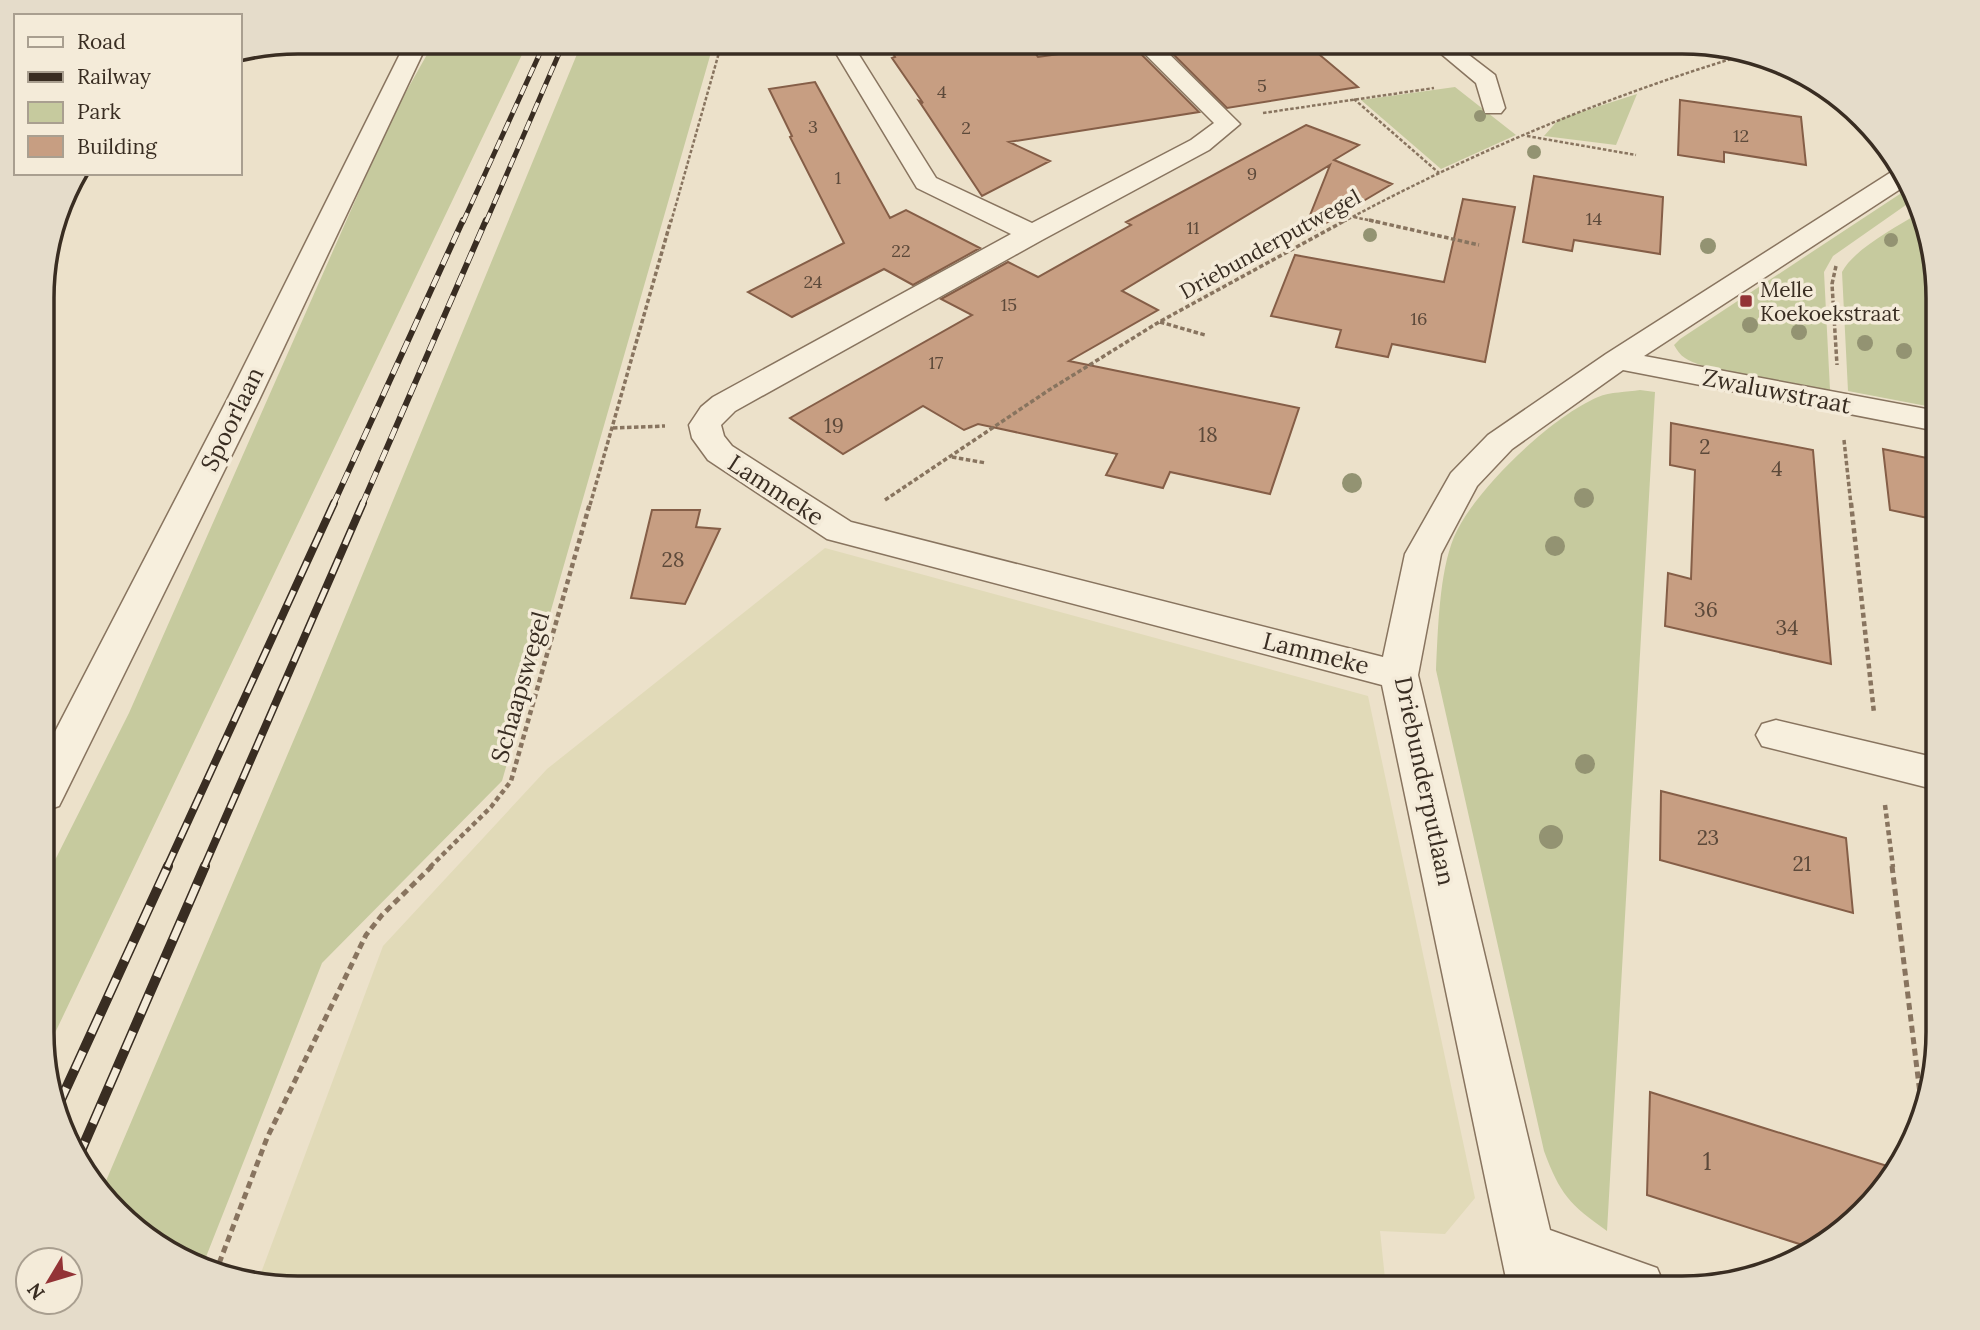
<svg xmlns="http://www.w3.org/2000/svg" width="1980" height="1330" viewBox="0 0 1980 1330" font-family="Lora,serif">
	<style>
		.farmland { fill: #e1dab8 }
		.green { fill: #c6ca9e }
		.building { fill: #c79e82; stroke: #855e47; stroke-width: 2 }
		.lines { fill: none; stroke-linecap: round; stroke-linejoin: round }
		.minor-casing { stroke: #88745f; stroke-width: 3 }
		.path-far3 { stroke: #88745f; stroke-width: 2.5; stroke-dasharray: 3.5 2; stroke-linecap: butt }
		.path-far2 { stroke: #88745f; stroke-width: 3.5; stroke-dasharray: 4.5 2.5; stroke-linecap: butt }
		.path-far1 { stroke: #88745f; stroke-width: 4.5; stroke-dasharray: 5 3.5; stroke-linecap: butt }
		.path { stroke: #88745f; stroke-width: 5; stroke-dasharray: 7 4.5; stroke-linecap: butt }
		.minor { fill: #f7efdd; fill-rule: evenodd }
		.rail-far3-casing { stroke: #392d22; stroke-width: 5 }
		.rail-far2-casing { stroke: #392d22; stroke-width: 6 }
		.rail-far1-casing { stroke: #392d22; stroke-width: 8 }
		.rail-casing { stroke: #392d22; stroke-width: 10 }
		.rail-far3 { stroke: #f4ebd9; stroke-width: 3.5; stroke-dasharray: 10; stroke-linecap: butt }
		.rail-far2 { stroke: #f4ebd9; stroke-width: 4.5; stroke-dasharray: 12; stroke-linecap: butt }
		.rail-far1 { stroke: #f4ebd9; stroke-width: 5; stroke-dasharray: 16; stroke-linecap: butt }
		.rail { stroke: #f4ebd9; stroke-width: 7; stroke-dasharray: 20; stroke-linecap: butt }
		.tree { fill: #939372 }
		.poi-dot { fill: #933336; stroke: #f4ebd9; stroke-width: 2.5 }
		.labels { text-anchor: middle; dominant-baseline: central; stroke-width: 7; stroke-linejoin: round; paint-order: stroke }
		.far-number-label { font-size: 18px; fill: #5c493a }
		.far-street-label { font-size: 21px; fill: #392d22; stroke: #f4ebd9 }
		.far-poi-label { font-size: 21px; fill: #392d22; stroke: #f4ebd9; text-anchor: start }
		.number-label { font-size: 21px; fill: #5c493a }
		.street-label { font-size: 24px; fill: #392d22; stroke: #f4ebd9 }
		.near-number-label { font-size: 24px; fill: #5c493a }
		.rim { fill: none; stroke: #392d22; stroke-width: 3.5 }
	</style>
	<rect width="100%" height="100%" fill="#ece1ca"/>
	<path class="farmland" d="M825 548 1368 696 1475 1198 1445 1234 1380 1231 1386 1288H298L258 1281 383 946 547 769Z"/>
	<path class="green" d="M434 42H528L44 1056V882L129 713 393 115Z
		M582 42H714L502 781 322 963 202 1267 156 1245 103 1188 312 697Z
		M1455 87 1516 135 1441 169 1361 100Z
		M1637 94 1616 145 1544 136 1559 119Z
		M1909 188 1913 200 1833 256 1824 272 1830 390C1798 384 1709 374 1685 358 1680 355 1677 350 1674 345L1680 339Z
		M1917 214 1937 282V408L1848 391 1842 272C1854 249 1895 228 1917 214Z
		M1640 390 1655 392 1607 1231C1569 1204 1560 1194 1544 1151L1436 670C1438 631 1439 573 1454 537 1474 490 1551 417 1598 397 1610 392 1627 392 1640 390Z"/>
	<path class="building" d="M937 42H1027L1038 57 1131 44 1199 112 1009 142 1050 161 982 196 919 101 923 103 892 58 895 57 890 48Z
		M1161 42H1244L1257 53 1308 45 1358 87 1227 108Z
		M815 82 890 218 906 210 980 248 913 285 884 269 792 317 748 292 844 243 790 137 792 136 769 89Z
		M1680 100 1801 117 1806 165 1724 152V162L1678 155Z
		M1306 125 1359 145 1334 160 1392 184 1301 238 1330 165 1122 291 1158 310 1069 361 1299 408 1270 494 1170 472 1163 488 1106 475 1117 454 978 424 964 430 923 406 843 454 790 418 972 315 941 299 1008 262 1038 277 1131 225 1126 222Z
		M1534 176 1663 197 1660 254 1574 240 1572 251 1523 242Z
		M1463 199 1515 207 1485 362 1392 344 1388 357 1336 347 1341 330 1271 316 1295 255 1444 282Z
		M1671 423 1813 450 1831 664 1665 626 1668 573 1691 579 1695 470 1670 465Z
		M1883 449 1937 460V520L1890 510Z
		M652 510H700L696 527 720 529 685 604 631 598Z
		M1661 791 1846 838 1853 913 1660 860Z
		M1650 1092 1764 1128 1897 1169 1815 1249 1647 1195Z"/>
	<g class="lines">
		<g class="minor-casing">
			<path id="minor" d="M406 42H428L259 400 65 794 59 806 44 811V753L227 400Z
				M826 42H851L936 178 1032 223 1191 140 1214 123 1133 42H1157L1240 124 1209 150 1042 240 735 411 721 425 724 436 732 446 851 522 1383 657 1405 554 1451 473 1488 435 1606 354 1896 169 1901 167 1908 184 1644 356 1937 411V431L1623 370 1512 449 1477 486 1441 554 1418 675 1550 1230 1657 1268 1665 1287 1508 1288 1382 685 827 539 708 460 692 438 689 425 701 407 713 397 1011 234 917 188 834 50Z
				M1427 42H1452L1495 75 1505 108 1501 113H1485L1476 83Z
				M1776 720 1937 758V790L1762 746 1756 735 1762 724Z"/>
		</g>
		<path class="path-far3" d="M1354 99 1439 173
			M1263 113 1434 88
			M1527 136 1636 155
			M1354 217 1377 222
			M671 222 722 42
			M1343 222C1473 152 1609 95 1751 53"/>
		<path class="path-far2" d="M1369 220 1479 245
			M1836 266 1832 284 1837 365
			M1160 322 1205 335
			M613 428 665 426
			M1844 440 1851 505
			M952 457 986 463
			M885 500 1049 390 1159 322 1346 220
			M590 505 671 220"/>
		<path class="path-far1" d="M1851 503 1874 713
			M1885 805 1893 867
			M430 867 491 807 511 781 590 503"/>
		<path class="path" d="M1892 866 1923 1118
			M215 1274 267 1138 366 935 382 915 432 866"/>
		<use href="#minor" class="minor"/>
		<g class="rail-far3-casing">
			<path id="rail-far3" d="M463 222 545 42
				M486 222 564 42"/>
		</g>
		<g class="rail-far2-casing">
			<path id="rail-far2" d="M333 505 463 220
				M362 505 486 220"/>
		</g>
		<g class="rail-far1-casing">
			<path id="rail-far1" d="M167 867 334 503
				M204 867 363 503"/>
		</g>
		<g class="rail-casing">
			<path id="rail" d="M58 1106 168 866
				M77 1160 205 866"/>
		</g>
		<use href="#rail-far3" class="rail-far3"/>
		<use href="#rail-far2" class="rail-far2"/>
		<use href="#rail-far1" class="rail-far1"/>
		<use href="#rail" class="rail"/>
	</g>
	<g class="tree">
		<circle cx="1480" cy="116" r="6"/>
		<circle cx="1534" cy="152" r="7"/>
		<circle cx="1370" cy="235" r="7"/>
		<circle cx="1891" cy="240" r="7"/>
		<circle cx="1708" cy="246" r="8"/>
		<circle cx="1750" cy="325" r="8"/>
		<circle cx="1799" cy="332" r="8"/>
		<circle cx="1865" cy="343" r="8"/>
		<circle cx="1904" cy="351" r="8"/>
		<circle cx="1352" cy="483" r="10"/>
		<circle cx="1584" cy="498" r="10"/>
		<circle cx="1555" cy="546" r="10"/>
		<circle cx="1585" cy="764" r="10"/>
		<circle cx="1551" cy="837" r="12"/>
	</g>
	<rect class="poi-dot" x="1739" y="294" width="14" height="14" rx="3.5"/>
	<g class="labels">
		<g class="far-number-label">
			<text x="1262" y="85">5</text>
			<text x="942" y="91">4</text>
			<text x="813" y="126">3</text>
			<text x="966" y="127">2</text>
			<text x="1741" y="135">12</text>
			<text x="1252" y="173">9</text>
			<text x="838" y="177">1</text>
			<text x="1594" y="218">14</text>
			<text x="1193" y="227">11</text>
			<text x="901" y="250">22</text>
			<text x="813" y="281">24</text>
			<text x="1009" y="304">15</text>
			<text x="1419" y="318">16</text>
			<text x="936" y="362">17</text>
		</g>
		<g class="far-street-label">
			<text transform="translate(1270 244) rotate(-29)">Driebunderputwegel</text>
		</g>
		<g class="far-poi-label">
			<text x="1760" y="289">Melle<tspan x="1760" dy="24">Koekoekstraat</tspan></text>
		</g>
		<g class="number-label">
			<text x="834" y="425">19</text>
			<text x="1208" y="434">18</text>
			<text x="1705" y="446">2</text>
			<text x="1777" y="468">4</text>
			<text x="673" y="559">28</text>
			<text x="1706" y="609">36</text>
			<text x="1787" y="627">34</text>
			<text x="1708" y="837">23</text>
			<text x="1802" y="863">21</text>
		</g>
		<g class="street-label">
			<text transform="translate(1777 391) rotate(11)">Zwaluwstraat</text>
			<text transform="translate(232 419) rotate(-64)">Spoorlaan</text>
			<text transform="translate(776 490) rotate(33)">Lammeke</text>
			<text transform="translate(1316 653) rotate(14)">Lammeke</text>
			<text transform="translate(520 687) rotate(-74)">Schaapswegel</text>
			<text transform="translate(1425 781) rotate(78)">Driebunderputlaan</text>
		</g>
		<g class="near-number-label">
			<text x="1707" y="1161">1</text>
		</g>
	</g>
	<path d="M0 0H1980V1330H0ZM298 54H1682A244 244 0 0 1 1926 298V1032A244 244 0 0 1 1682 1276H298A244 244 0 0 1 54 1032V298A244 244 0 0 1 298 54Z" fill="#e5dcca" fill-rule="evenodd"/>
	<path class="rim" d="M298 54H1682A244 244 0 0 1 1926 298V1032A244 244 0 0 1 1682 1276H298A244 244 0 0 1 54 1032V298A244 244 0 0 1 298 54Z"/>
	<rect x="14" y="14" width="228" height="161" fill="#f4ebd9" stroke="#a99f90" stroke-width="2"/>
	<rect x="28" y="37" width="35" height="10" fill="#f7efdd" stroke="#a99f90" stroke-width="2"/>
	<text x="77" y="49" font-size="21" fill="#392d22">Road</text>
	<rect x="28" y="72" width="35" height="10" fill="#392d22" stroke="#a99f90" stroke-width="2"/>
	<text x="77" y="84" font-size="21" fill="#392d22">Railway</text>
	<rect x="28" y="102" width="35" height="21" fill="#c6ca9e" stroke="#a99f90" stroke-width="2"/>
	<text x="77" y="119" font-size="21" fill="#392d22">Park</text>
	<rect x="28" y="136" width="35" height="21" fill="#c79e82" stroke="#a99f90" stroke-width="2"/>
	<text x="77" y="154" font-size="21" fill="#392d22">Building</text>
	<g transform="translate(49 1281) rotate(232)"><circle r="33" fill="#f4ebd9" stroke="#a99f90" stroke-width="2"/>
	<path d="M0-5L12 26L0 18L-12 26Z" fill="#933336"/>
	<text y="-10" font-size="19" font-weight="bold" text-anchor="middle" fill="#392d22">N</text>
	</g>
</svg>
